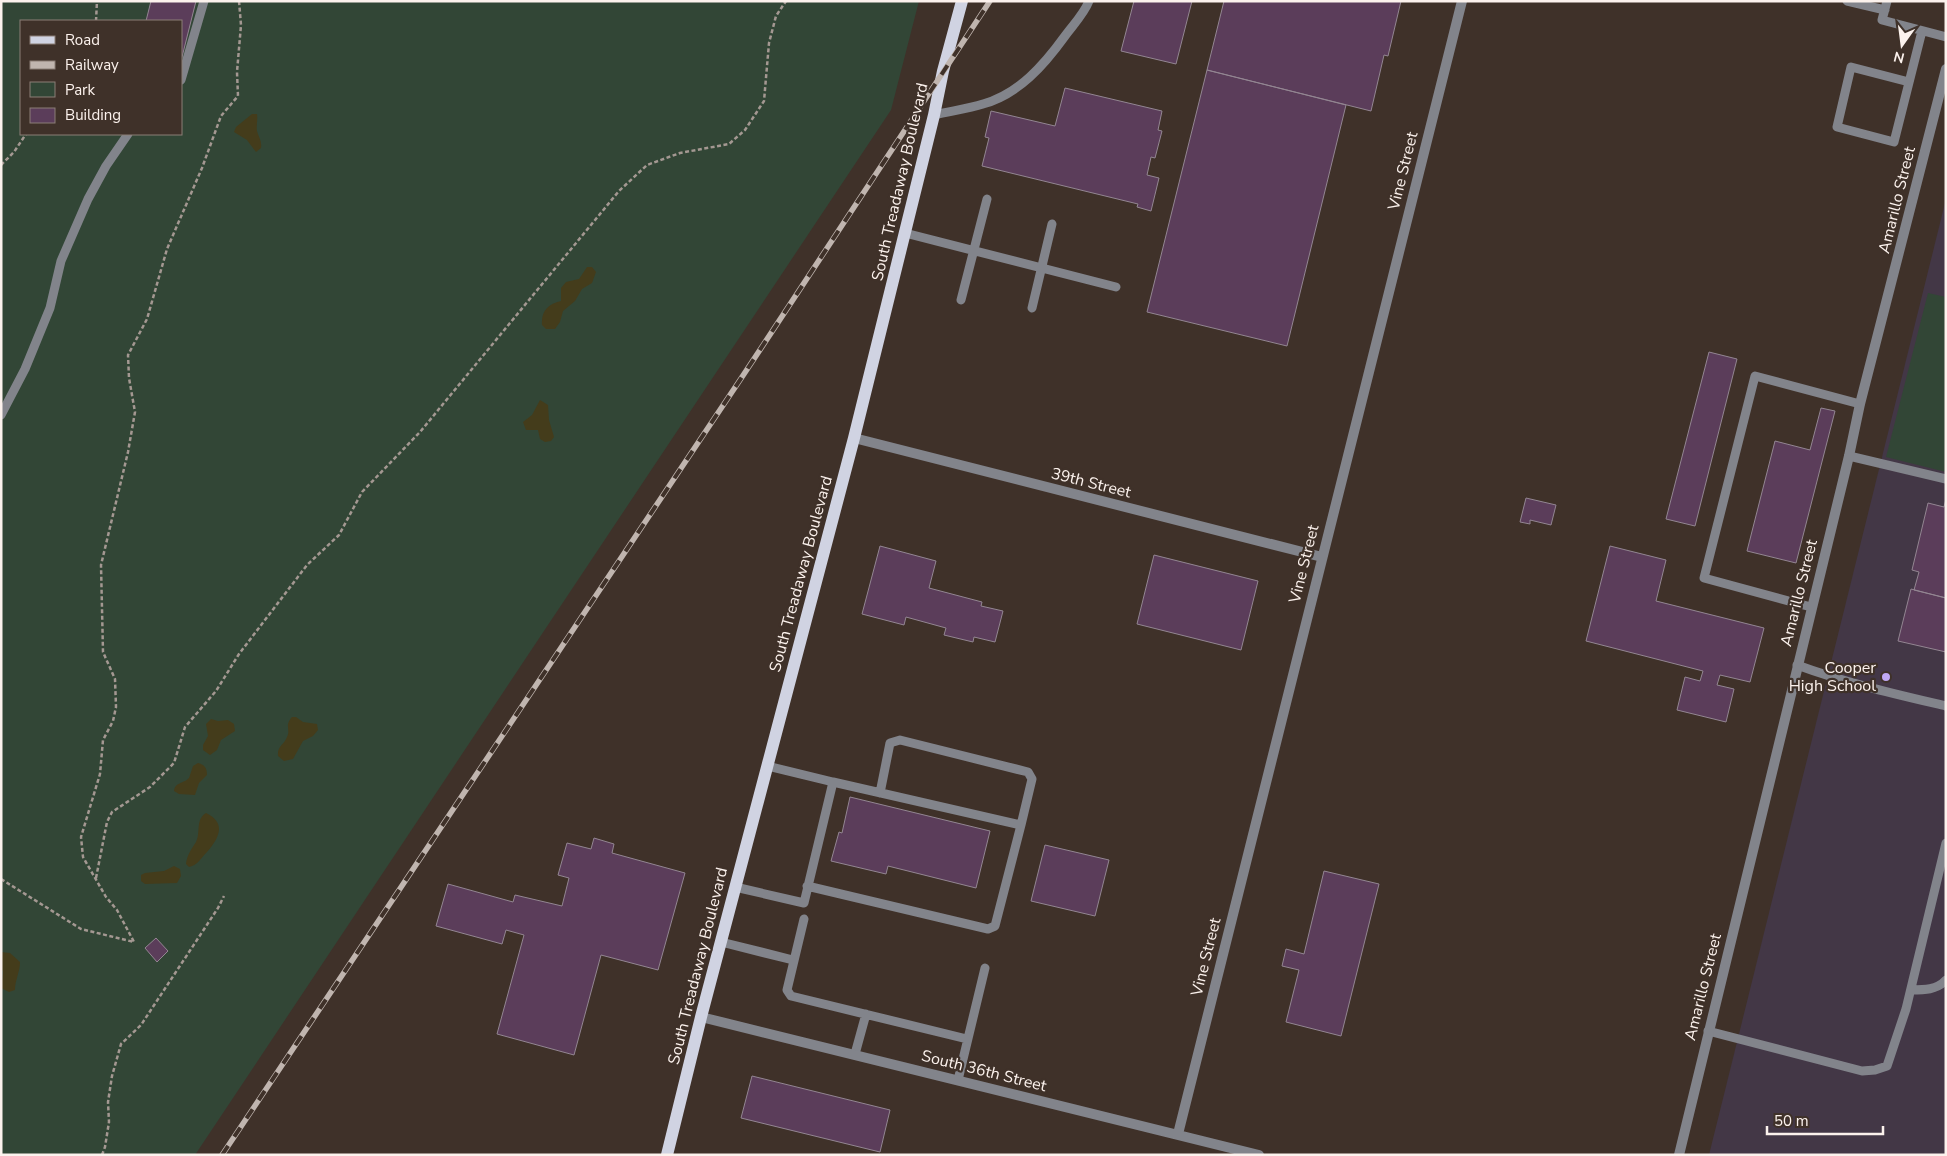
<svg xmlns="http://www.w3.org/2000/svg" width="1947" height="1156" viewBox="0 0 1947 1156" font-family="'Nunito Sans',sans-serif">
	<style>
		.education { fill: #433746 }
		.green { fill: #324636; fill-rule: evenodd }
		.sand { fill: #443c1b }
		.building { fill: #5b3d5a; stroke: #938692 }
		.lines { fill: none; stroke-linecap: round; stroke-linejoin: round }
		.path { stroke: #a49892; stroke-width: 2.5; stroke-dasharray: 4 2.5; stroke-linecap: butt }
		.lane { stroke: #82848b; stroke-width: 9 }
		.street { stroke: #82848b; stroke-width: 10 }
		.primary { stroke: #d0d3e2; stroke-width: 12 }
		.rail-casing { stroke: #c0b5af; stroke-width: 5.5 }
		.rail { stroke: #3f3129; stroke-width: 4; stroke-dasharray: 11; stroke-linecap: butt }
		.poi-dot { fill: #c0a8f4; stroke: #3f3129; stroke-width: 2 }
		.labels { text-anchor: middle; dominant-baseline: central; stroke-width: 4.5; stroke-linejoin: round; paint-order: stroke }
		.street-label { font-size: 16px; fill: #fcf2ed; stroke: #3f3129 }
		.poi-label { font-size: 16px; fill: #fcf2ed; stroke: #3f3129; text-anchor: end }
	</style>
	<rect width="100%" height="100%" fill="#3f3129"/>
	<path class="education" d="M1946 199V1155H1709Z"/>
	<path class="green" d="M1 1H919L891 110 195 1155H1ZM21 21H181V134H21Z
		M1928 293 1946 297V472L1886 457Z"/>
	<path class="sand" d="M252 114H257C258 120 256 126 257 131 259 138 262 141 261 148L256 152 247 140 234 132 236 127Z
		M587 267H592L596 272 592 283 582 289 575 301 563 311 560 322 555 329H546L542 325C541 311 548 304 561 301V288L566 282 579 279Z
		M540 400 548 405 549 420 554 437 551 441 545 442 540 439 538 430H526L523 422 532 415Z
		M292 717H296L303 722 317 724 318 730 313 736 303 741 293 759 284 761 278 756C277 746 284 745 287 737 291 729 284 726 292 717Z
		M211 719 218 721 228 720 234 724 235 731 221 740 217 750 210 755 203 750V745L208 736 206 724Z
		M198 763C205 765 207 768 207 775L199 783 195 795 179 794 174 791C175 782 183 784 189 778L193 766Z
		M206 813C227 823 219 838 207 852 201 858 198 865 189 867L186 864C187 855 191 850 196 842 201 832 195 820 206 813Z
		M174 866 180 869 181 876 177 883 145 884 141 881V875L145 873 164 871Z
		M1 952 10 953 20 962C20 972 15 980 15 990L9 992 1 988 3 972 1 967Z"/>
	<path class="building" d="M151 1H196L181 61V21H146Z
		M1134 1H1192L1176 64 1121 51Z
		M1224 1H1401L1388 56 1384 55 1371 111 1207 70Z
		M1207 70 1346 105 1287 346 1147 312Z
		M1065 88 1162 111 1158 130 1162 131 1155 158 1151 157 1147 175 1159 178 1151 211 1137 207 1138 204 982 166 989 138 985 137 991 111 1055 126Z
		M1709 352 1737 359 1695 526 1666 519Z
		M1821 408 1835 411 1796 563 1747 551 1775 441 1810 450Z
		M1526 498 1556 505 1551 525 1530 520V524L1520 522Z
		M1946 499V598L1914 590 1919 572 1912 570 1928 503 1944 507Z
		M880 546 936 561 929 588 982 602 981 606 1003 611 995 642 974 637 973 642 944 635 946 628 906 617 904 625 862 614Z
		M1610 546 1666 560 1656 601 1764 628 1750 682 1720 675 1717 685 1734 689 1726 722 1677 710 1685 677 1700 681 1703 671 1586 641Z
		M1154 555 1258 581 1241 650 1137 624Z
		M1911 589 1946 598V652L1898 641Z
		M850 797 990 831 976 888 888 866 886 874 831 861 839 832 842 833Z
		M594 838 614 844 612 853 685 873 658 970 601 955 574 1055 497 1034 524 935 506 930 502 944 436 926 448 884 513 902 515 895 562 906 569 878 558 875 567 843 591 849Z
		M1045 845 1109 860 1095 916 1031 901Z
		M1324 871 1379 884 1341 1036 1286 1022 1299 970 1282 966 1286 949 1304 954Z
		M156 938 168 951 157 962 145 948Z
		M752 1076 890 1110 880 1152 741 1118Z"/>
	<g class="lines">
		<path class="path" d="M96 21 97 1
			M1 165 14 152 26 134
			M96 878 107 822 112 812 150 787 174 763 185 727 216 691 239 654 307 565 339 535 362 492 420 432 619 191 647 165 680 153 729 144 745 130 764 101 769 43 776 16 786 1
			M1 879 81 929 134 942 117 910 106 897 83 857 81 837 100 774 103 740 113 721 116 707 115 679 103 652 101 565 128 452 135 412 129 378 128 355 147 319 167 249 202 168 221 116 238 96 237 72 241 25 239 1
			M102 1155 105 1147 109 1122 108 1102 112 1076 121 1044 141 1025 218 908 224 896"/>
		<path class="lane" d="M1847 1 1885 10
			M1887 1 1882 20 1946 37
			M181 80 204 1
			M1909 82 1851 67 1837 127 1894 142 1922 31
			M934 115C950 111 968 109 983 104 1019 94 1044 65 1065 36 1073 25 1084 14 1089 1
			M905 233 1116 287
			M961 300 987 199
			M1032 308 1052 224
			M1 415 25 369 50 308 61 261 88 199 106 166 128 134
			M1849 456 1946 479
			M1811 607 1704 578 1755 376 1860 404
			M1797 665C1846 683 1895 694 1946 706
			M880 793 890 743 900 740 1028 772 1032 779 1021 825
			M807 886 988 929 995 926 1021 825 833 782
			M735 887 804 903 833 782 767 766
			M804 919 787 990 791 996 967 1039
			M721 942 793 960
			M1911 990C1924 990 1937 990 1946 980
			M1708 1031 1862 1071 1875 1070 1887 1066 1906 1009 1946 843
			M855 1054 866 1014
			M958 1080 985 968"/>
		<path class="street" d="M854 438 1322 557
			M701 1017 1259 1155
			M1178 1134 1462 1
			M1679 1155 1849 456 1860 404 1946 69"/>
		<path class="primary" d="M667 1155 701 1017 854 438 934 115 943 71 962 1"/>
		<g class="rail-casing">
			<path id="rail" d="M222 1155 744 374 990 1"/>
		</g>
		<use href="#rail" class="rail"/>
	</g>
	<circle class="poi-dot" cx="1886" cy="677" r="5"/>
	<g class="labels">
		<g class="street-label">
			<text transform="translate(1403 171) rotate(-76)">Vine Street</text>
			<text transform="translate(900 182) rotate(-77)">South Treadaway Boulevard</text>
			<text transform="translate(1897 200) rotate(-76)">Amarillo Street</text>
			<text transform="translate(1091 483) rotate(14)">39th Street</text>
			<text transform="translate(1304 564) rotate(-76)">Vine Street</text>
			<text transform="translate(801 574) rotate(-75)">South Treadaway Boulevard</text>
			<text transform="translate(1799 593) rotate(-76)">Amarillo Street</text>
			<text transform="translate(1206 957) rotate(-76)">Vine Street</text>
			<text transform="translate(698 966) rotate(-76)">South Treadaway Boulevard</text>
			<text transform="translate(1703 987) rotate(-76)">Amarillo Street</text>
			<text transform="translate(984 1071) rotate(14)">South 36th Street</text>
		</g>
		<g class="poi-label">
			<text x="1876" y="668">Cooper<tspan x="1876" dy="18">High School</tspan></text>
		</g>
	</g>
	<rect width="1947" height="1156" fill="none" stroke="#fcf2ed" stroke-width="5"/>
	<rect x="20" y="20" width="162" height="115" fill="#3f3129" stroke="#8b7e77"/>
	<rect x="30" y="36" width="25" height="8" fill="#d0d3e2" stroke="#8b7e77"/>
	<text x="65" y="45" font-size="15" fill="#fcf2ed">Road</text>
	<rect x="30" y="61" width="25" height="8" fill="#c0b5af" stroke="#8b7e77"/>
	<text x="65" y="70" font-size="15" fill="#fcf2ed">Railway</text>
	<rect x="30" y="82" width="25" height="15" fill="#324636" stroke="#8b7e77"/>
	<text x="65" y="95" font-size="15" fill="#fcf2ed">Park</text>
	<rect x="30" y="108" width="25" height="15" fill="#5b3d5a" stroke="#8b7e77"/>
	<text x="65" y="120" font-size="15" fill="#fcf2ed">Building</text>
	<g transform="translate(1902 45) rotate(194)" stroke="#3f3129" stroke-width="4" paint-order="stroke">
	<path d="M0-4L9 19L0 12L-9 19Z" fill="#fcf2ed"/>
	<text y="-8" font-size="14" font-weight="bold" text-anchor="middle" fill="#fcf2ed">N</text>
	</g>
	<path d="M1767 1126v8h116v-8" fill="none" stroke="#fcf2ed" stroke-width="2.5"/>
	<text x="1774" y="1126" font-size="15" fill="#fcf2ed" stroke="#3f3129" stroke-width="4" paint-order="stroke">50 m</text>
</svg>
